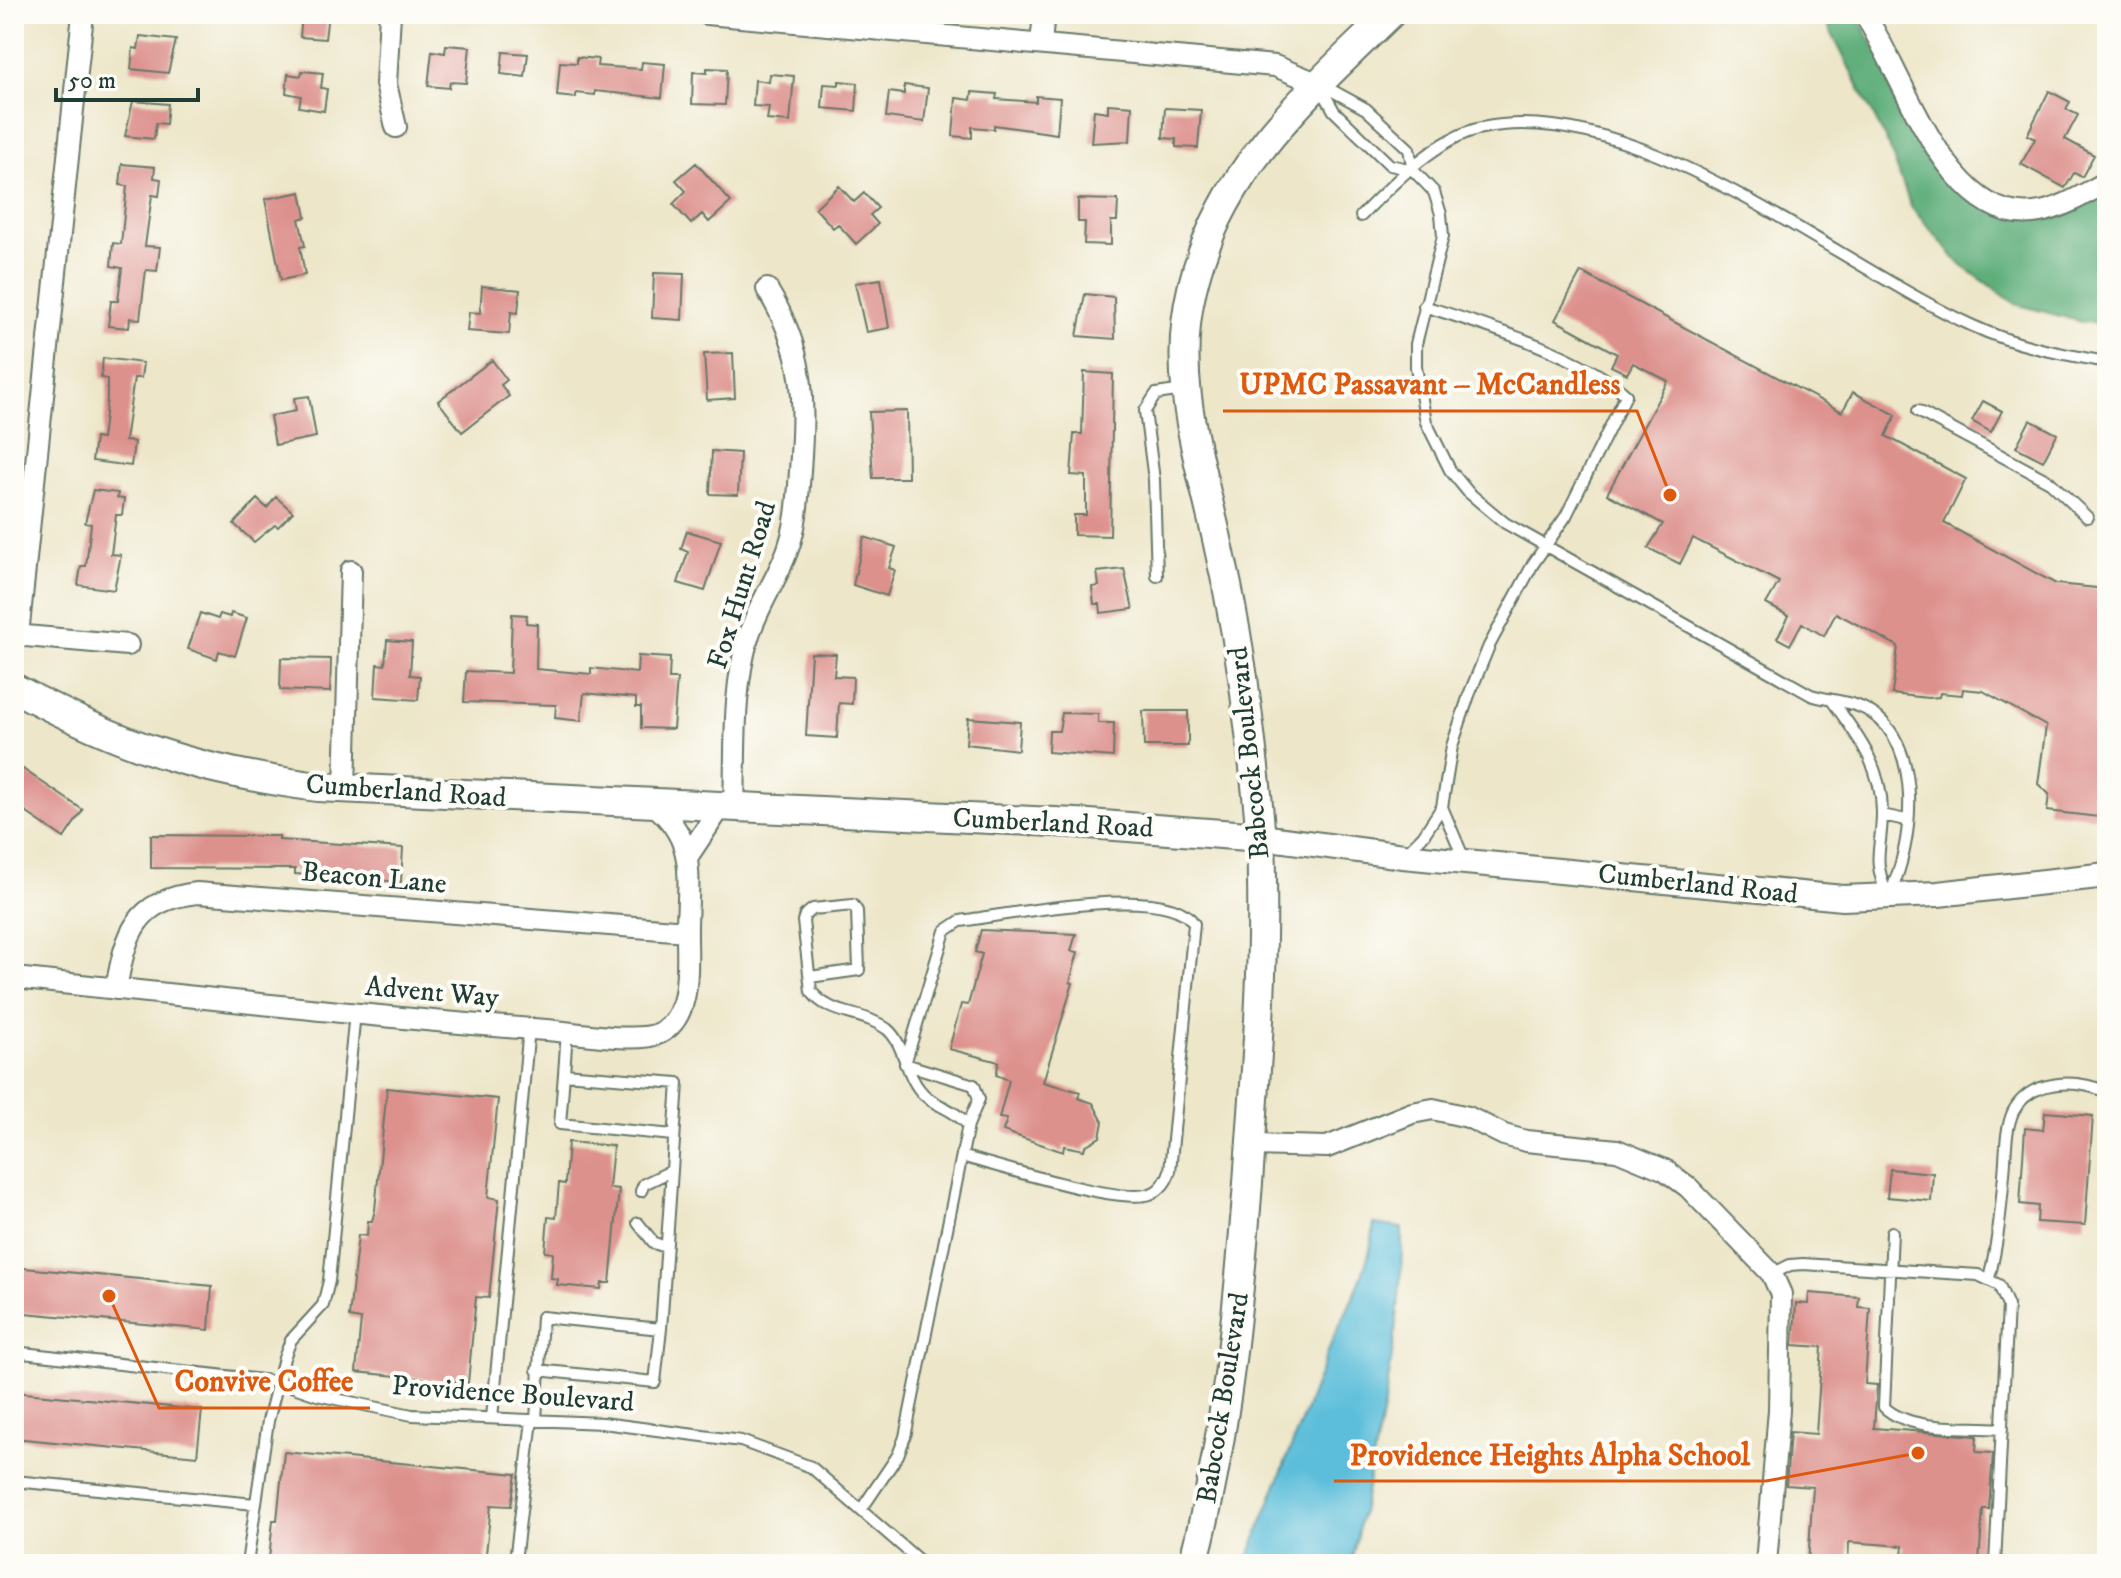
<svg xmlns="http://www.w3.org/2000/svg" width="2121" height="1578" viewBox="0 0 2121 1578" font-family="'IM FELL DW Pica',serif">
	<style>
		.forest { fill: #5eae7a; stroke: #3e7657; stroke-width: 2 }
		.water { fill: #5cbeda; stroke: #3e7e87; stroke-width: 2 }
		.building { fill: #dd918d }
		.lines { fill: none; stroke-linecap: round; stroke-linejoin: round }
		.service-casing { stroke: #677868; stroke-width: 14 }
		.minor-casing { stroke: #677868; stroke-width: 24 }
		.tertiary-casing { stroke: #677868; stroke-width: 28 }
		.secondary-casing { stroke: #677868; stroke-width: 32 }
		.service { stroke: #fff; stroke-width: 10 }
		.minor { stroke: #fff; stroke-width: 20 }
		.tertiary { stroke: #fff; stroke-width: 24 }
		.secondary { stroke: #fff; stroke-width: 28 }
		.labels { text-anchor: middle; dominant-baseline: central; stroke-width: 8; stroke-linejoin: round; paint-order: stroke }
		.street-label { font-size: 28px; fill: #1f3d34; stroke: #fdfcf7 }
		.leader { fill: none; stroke: #de580e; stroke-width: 3 }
		.callout-dot { fill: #de580e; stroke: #fdfcf7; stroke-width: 3 }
		.callout-label { font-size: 30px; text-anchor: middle; font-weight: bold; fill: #de580e; stroke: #fdfcf7; stroke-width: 8; stroke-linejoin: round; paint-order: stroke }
	</style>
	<rect width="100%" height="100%" fill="#fdfcf7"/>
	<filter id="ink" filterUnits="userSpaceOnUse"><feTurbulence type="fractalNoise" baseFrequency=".0125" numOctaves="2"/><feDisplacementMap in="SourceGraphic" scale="16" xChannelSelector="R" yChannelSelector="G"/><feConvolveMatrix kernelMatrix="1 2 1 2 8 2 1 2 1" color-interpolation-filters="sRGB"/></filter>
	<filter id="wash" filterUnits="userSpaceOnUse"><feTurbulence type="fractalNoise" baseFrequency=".006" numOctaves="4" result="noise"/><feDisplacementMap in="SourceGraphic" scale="32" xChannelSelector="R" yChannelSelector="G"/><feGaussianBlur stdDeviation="1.8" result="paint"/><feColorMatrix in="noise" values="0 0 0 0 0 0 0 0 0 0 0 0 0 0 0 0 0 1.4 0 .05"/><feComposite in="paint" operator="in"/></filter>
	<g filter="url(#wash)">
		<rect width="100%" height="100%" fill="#ede6c9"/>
		<path class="forest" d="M1822 14H1856L1946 174 2001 215 2107 187V323L2082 322 2016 304 1961 265 1911 207 1889 146Z"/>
		<path class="water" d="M1374 1224 1402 1228C1403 1341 1374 1453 1351 1564H1246L1334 1336C1352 1302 1371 1263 1374 1224Z"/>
		<g id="blocks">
			<path class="building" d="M302 14H328L325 39 300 37Z
				M140 36 176 40 168 73 131 69 133 48 138 49Z
				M446 45 470 47 466 83 450 82 449 88 428 86 432 51 445 53Z
				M503 52 528 54 525 77 501 74Z
				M577 57 598 59 597 66 641 69 642 62 665 64 662 98 595 91V95L576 93V98L557 96 560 62 577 63Z
				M707 68 727 69 725 105 692 104 693 72 707 73Z
				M302 71 323 73 321 88 327 89 324 111 299 107 301 96 286 93 288 74 301 76Z
				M770 74 794 76 790 122 767 120 769 107 753 106 755 80 769 82Z
				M839 81 858 83 856 111 822 108 824 84 839 85Z
				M904 85 928 88 924 122 886 117 889 92 904 94Z
				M2049 91 2070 102 2066 109 2078 115 2065 139 2094 155 2082 177 2074 173 2065 188 2021 164 2035 139 2027 135Z
				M972 92 997 94 996 99 1036 102V96L1060 98 1057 134 994 125V129L972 127V138L953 136 956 98 971 100Z
				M133 101 168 104 166 124 156 123 154 139 125 136Z
				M1108 104 1132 106 1130 141 1091 143 1094 110 1108 112Z
				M1165 108 1201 110 1198 148 1176 147V139L1163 138Z
				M696 163 731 202 709 222 702 214 691 224 673 204 686 191 676 180Z
				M122 164 155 167 154 178 161 179 159 196 152 195 145 246 160 247 157 271 146 270 140 319 130 318 129 328 108 326 111 301H118L122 268 111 266 113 243 121 244 127 186 120 185Z
				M839 186 854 202 864 193 878 208 870 215 878 224 856 244 838 224 833 228 815 208Z
				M301 192 306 217 299 219 305 246 300 247 305 275 281 280 265 199Z
				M1078 199 1118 200 1117 221H1111V245L1084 244 1085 222H1078Z
				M1581 272 1842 412 1853 392 1896 415 1886 436 1966 479 1944 523 2056 584 2107 589V818L2047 811 2049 794 2038 784 2046 726 1983 691 1963 689 1962 695 1940 693 1939 697 1928 698 1892 694 1898 646 1836 613 1824 636 1802 623 1790 645 1777 638 1789 616 1766 604 1779 582 1693 538 1680 564 1648 548 1663 524 1607 494 1668 381 1633 363 1627 374 1611 366 1617 354 1555 320Z
				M654 273 684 274 682 320 652 318Z
				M881 279 889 328 866 332 855 283Z
				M482 286 520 290 518 313 511 312 509 334 467 331 469 312 480 313Z
				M1085 294 1114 297 1115 339 1077 336Z
				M733 353 735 398 707 400 704 354Z
				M103 358 143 363 141 378H134L125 441 134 442 131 466 92 461 95 438 102 439 107 398V379L101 378Z
				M492 360 507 380 501 385 509 396 462 432 438 401Z
				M1084 372 1113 374 1110 536 1074 535V515H1086V476L1071 475 1074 434H1082Z
				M309 396 316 437 275 445 270 416 296 411 294 398Z
				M1983 401 2002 411 1991 432 1972 421Z
				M907 411 908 478H873L869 412Z
				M2030 420 2057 434 2043 461 2016 447Z
				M712 451 740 453 738 495 710 494Z
				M93 490 118 493 117 498 124 499 122 515H116L111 554 121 555 114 590 78 585 81 566H86L91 524 85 523Z
				M276 497 293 512 278 527 275 525 254 542 234 524 257 499 267 508Z
				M687 531 721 541 705 591 678 583 688 552 681 549Z
				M864 537 896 547 889 568 895 570 887 596 853 585Z
				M1124 569 1133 609 1101 613 1100 604H1094L1092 587 1099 586 1097 572Z
				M200 613 218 619 220 614 230 617 231 613 247 618 235 656 219 651 217 659 188 649Z
				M512 614 527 615 526 623 537 624 536 669 591 674V668L637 673 638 656 670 658 669 679H677L673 729 641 728V707H636V698L584 693 581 721 555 718 556 705 464 702 466 671 510 673Z
				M387 640 412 642 410 675 420 676 418 700 375 697 377 664 385 665Z
				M811 653 836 654 834 676 853 677 852 704 839 703 837 738 806 736Z
				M281 658 331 659 330 692 280 690Z
				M1143 711H1188V746H1144Z
				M1062 713 1098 714V723H1114L1113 757 1048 752 1049 731H1059Z
				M968 718 1020 722 1018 750 966 744Z
				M14 763 83 810 64 838 14 804Z
				M151 835 279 836V840L403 848 401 882 295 874V869L151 868Z
				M981 930 1076 934 1071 951 1078 952 1070 982 1073 983 1043 1082 1080 1092 1078 1098 1093 1103 1103 1122 1100 1137 1085 1146 1084 1150 1064 1146 1063 1152 1003 1131 1007 1119 999 1118 1009 1080 996 1075 999 1062 949 1049 961 1004 968 1005 982 954 975 952Z
				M387 1088 498 1099 488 1197 499 1199 489 1298 476 1297 468 1383 356 1372 361 1319 349 1317 358 1235 367 1236 368 1221H372L375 1210Z
				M2045 1112 2093 1116 2085 1225 2037 1222 2038 1206 2020 1204 2025 1128 2043 1130Z
				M568 1142 613 1146 609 1188 619 1189 610 1283H602L601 1289 557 1285 558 1279 551 1278 553 1253 545 1252 548 1217 556 1218 559 1183 565 1184Z
				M1890 1169 1933 1173 1931 1201 1887 1197Z
				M14 1267 212 1286 209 1330 14 1312Z
				M1809 1293 1859 1297 1858 1307 1870 1308 1865 1384 1877 1385 1874 1428 1977 1436 1976 1452 1993 1453 1989 1509H1983L1979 1561 1901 1564 1903 1546 1849 1542 1848 1564H1808L1813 1487 1786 1485 1790 1432 1816 1434 1822 1347 1793 1345 1796 1303 1808 1304Z
				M14 1392 202 1410 197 1456 14 1438Z
				M284 1452 516 1474 511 1506 491 1505 485 1564H282L283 1559H269L273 1520H277Z"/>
		</g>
	</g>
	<g filter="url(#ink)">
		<use href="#blocks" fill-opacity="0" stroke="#677868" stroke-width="2"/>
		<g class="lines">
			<g class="service-casing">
				<path id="service" d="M1322 85 1366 109 1409 149 1413 170 1434 192 1441 214 1443 236 1416 344V367L1426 422 1450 470 1468 492 1505 523 1811 695C1830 701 1854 701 1870 712 1925 746 1913 847 1889 895
					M1320 86 1334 111 1390 165 1413 170
					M1361 216C1391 185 1439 136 1482 128 1638 96 1835 264 1973 326 2016 346 2061 354 2107 362
					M1424 306C1483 325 1581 354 1626 395L1566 516 1533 564 1489 646 1469 695 1452 746 1442 807 1464 859
					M1918 411 2050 482 2087 517
					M1157 576 1154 480 1145 411 1156 394 1184 390
					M1833 702C1859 737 1883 769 1882 815 1881 854 1872 856 1887 895
					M1882 815 1906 820
					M1407 852 1423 836 1442 807
					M810 977 859 970 857 911 853 905 813 909 805 915 803 921 811 991C830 1017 862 1010 887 1029 904 1043 905 1072 919 1089 931 1106 953 1107 968 1125L905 1437 898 1455 861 1510
					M564 1074 560 1124 673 1135
					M964 1157C1001 1166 1119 1205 1150 1194 1160 1191 1167 1181 1170 1171L1194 924C1171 880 1003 916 960 921L945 931 905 1064 974 1085 979 1099 968 1125
					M641 1191 644 1184 671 1171
					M638 1223 654 1243 666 1247
					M1892 1232 1884 1407C1910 1432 1965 1426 1999 1429
					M1772 1274 1790 1265 1803 1264 1978 1275 1999 1285 2008 1306 1995 1564
					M1989 1278C1998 1243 2001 1209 2004 1174 2006 1154 2005 1130 2013 1112 2031 1078 2076 1079 2107 1092
					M14 1352 279 1382 317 1395 412 1415 603 1423 741 1441 811 1467 923 1564
					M537 1370 655 1382 661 1329
					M492 1418 529 1028
					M536 1420 542 1317 661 1329 678 1083 564 1074 567 1031
					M14 1481 255 1504
					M247 1564 268 1421 284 1358 291 1340 323 1305 329 1281 355 1012
					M508 1564 516 1553 532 1420"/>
			</g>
			<g class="minor-casing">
				<path id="minor" d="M390 14 386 84 396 127
					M707 14 1275 66 1319 84
					M1864 14C1904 72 1948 231 2040 212 2063 208 2086 193 2107 182
					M1041 43 1044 14
					M14 635 128 645
					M18 635 83 14
					M345 789 351 571
					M734 808C736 752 732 692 748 638 757 607 777 580 788 549 797 524 798 498 800 471 805 399 806 353 767 289
					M688 856 720 808
					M14 978C191 996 368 1017 546 1030 573 1032 638 1044 660 1033 695 1015 686 958 687 926 688 876 697 840 654 805
					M116 989C126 933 135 900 197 893L687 931
					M1251 1145 1327 1147 1412 1113 1433 1109 1468 1117 1504 1135 1526 1141 1617 1150 1665 1170 1688 1187 1772 1274 1781 1294 1779 1410 1766 1564"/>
			</g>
			<g class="tertiary-casing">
				<path id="tertiary" d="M1261 837 1403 856 1843 898 1938 894 2107 875"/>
			</g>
			<g class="secondary-casing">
				<path id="secondary" d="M14 688C121 746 198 771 318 787L1076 823 1261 837
					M1193 1564C1226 1439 1238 1311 1248 1183 1255 1082 1264 981 1262 880 1262 828 1255 776 1249 725 1242 662 1231 600 1217 539 1198 454 1171 376 1192 289 1220 169 1306 96 1390 14"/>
			</g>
			<use href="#service" class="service"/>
			<use href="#minor" class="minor"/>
			<use href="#tertiary" class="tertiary"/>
			<use href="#secondary" class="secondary"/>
		</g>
	</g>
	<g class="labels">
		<g class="street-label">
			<text transform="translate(742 585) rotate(-73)">Fox Hunt Road</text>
			<text transform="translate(1249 753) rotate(-96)">Babcock Boulevard</text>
			<text transform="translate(406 791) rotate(4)">Cumberland Road</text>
			<text transform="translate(1053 823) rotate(3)">Cumberland Road</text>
			<text transform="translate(374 878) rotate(5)">Beacon Lane</text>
			<text transform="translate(1698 884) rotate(6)">Cumberland Road</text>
			<text transform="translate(432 992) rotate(5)">Advent Way</text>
			<text transform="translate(513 1394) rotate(4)">Providence Boulevard</text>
			<text transform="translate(1223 1398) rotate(-81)">Babcock Boulevard</text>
		</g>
	</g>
	<path class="leader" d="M1670 495L1637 411H1223M109 1296L159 1408H370M1918 1453L1766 1481H1334"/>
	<g class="callout-dot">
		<circle cx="1670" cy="495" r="8"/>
		<circle cx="109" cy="1296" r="8"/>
		<circle cx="1918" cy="1453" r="8"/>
	</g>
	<g class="callout-label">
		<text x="1430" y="394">UPMC Passavant – McCandless</text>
		<text x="264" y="1391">Convive Coffee</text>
		<text x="1550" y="1465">Providence Heights Alpha School</text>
	</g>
	<rect width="2121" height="1578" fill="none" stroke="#fdfcf7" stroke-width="48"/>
	<path d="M56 88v12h142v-12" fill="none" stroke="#1f3d34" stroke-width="4"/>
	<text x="68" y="88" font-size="24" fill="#1f3d34" stroke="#fdfcf7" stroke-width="6" paint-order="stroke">50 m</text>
</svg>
